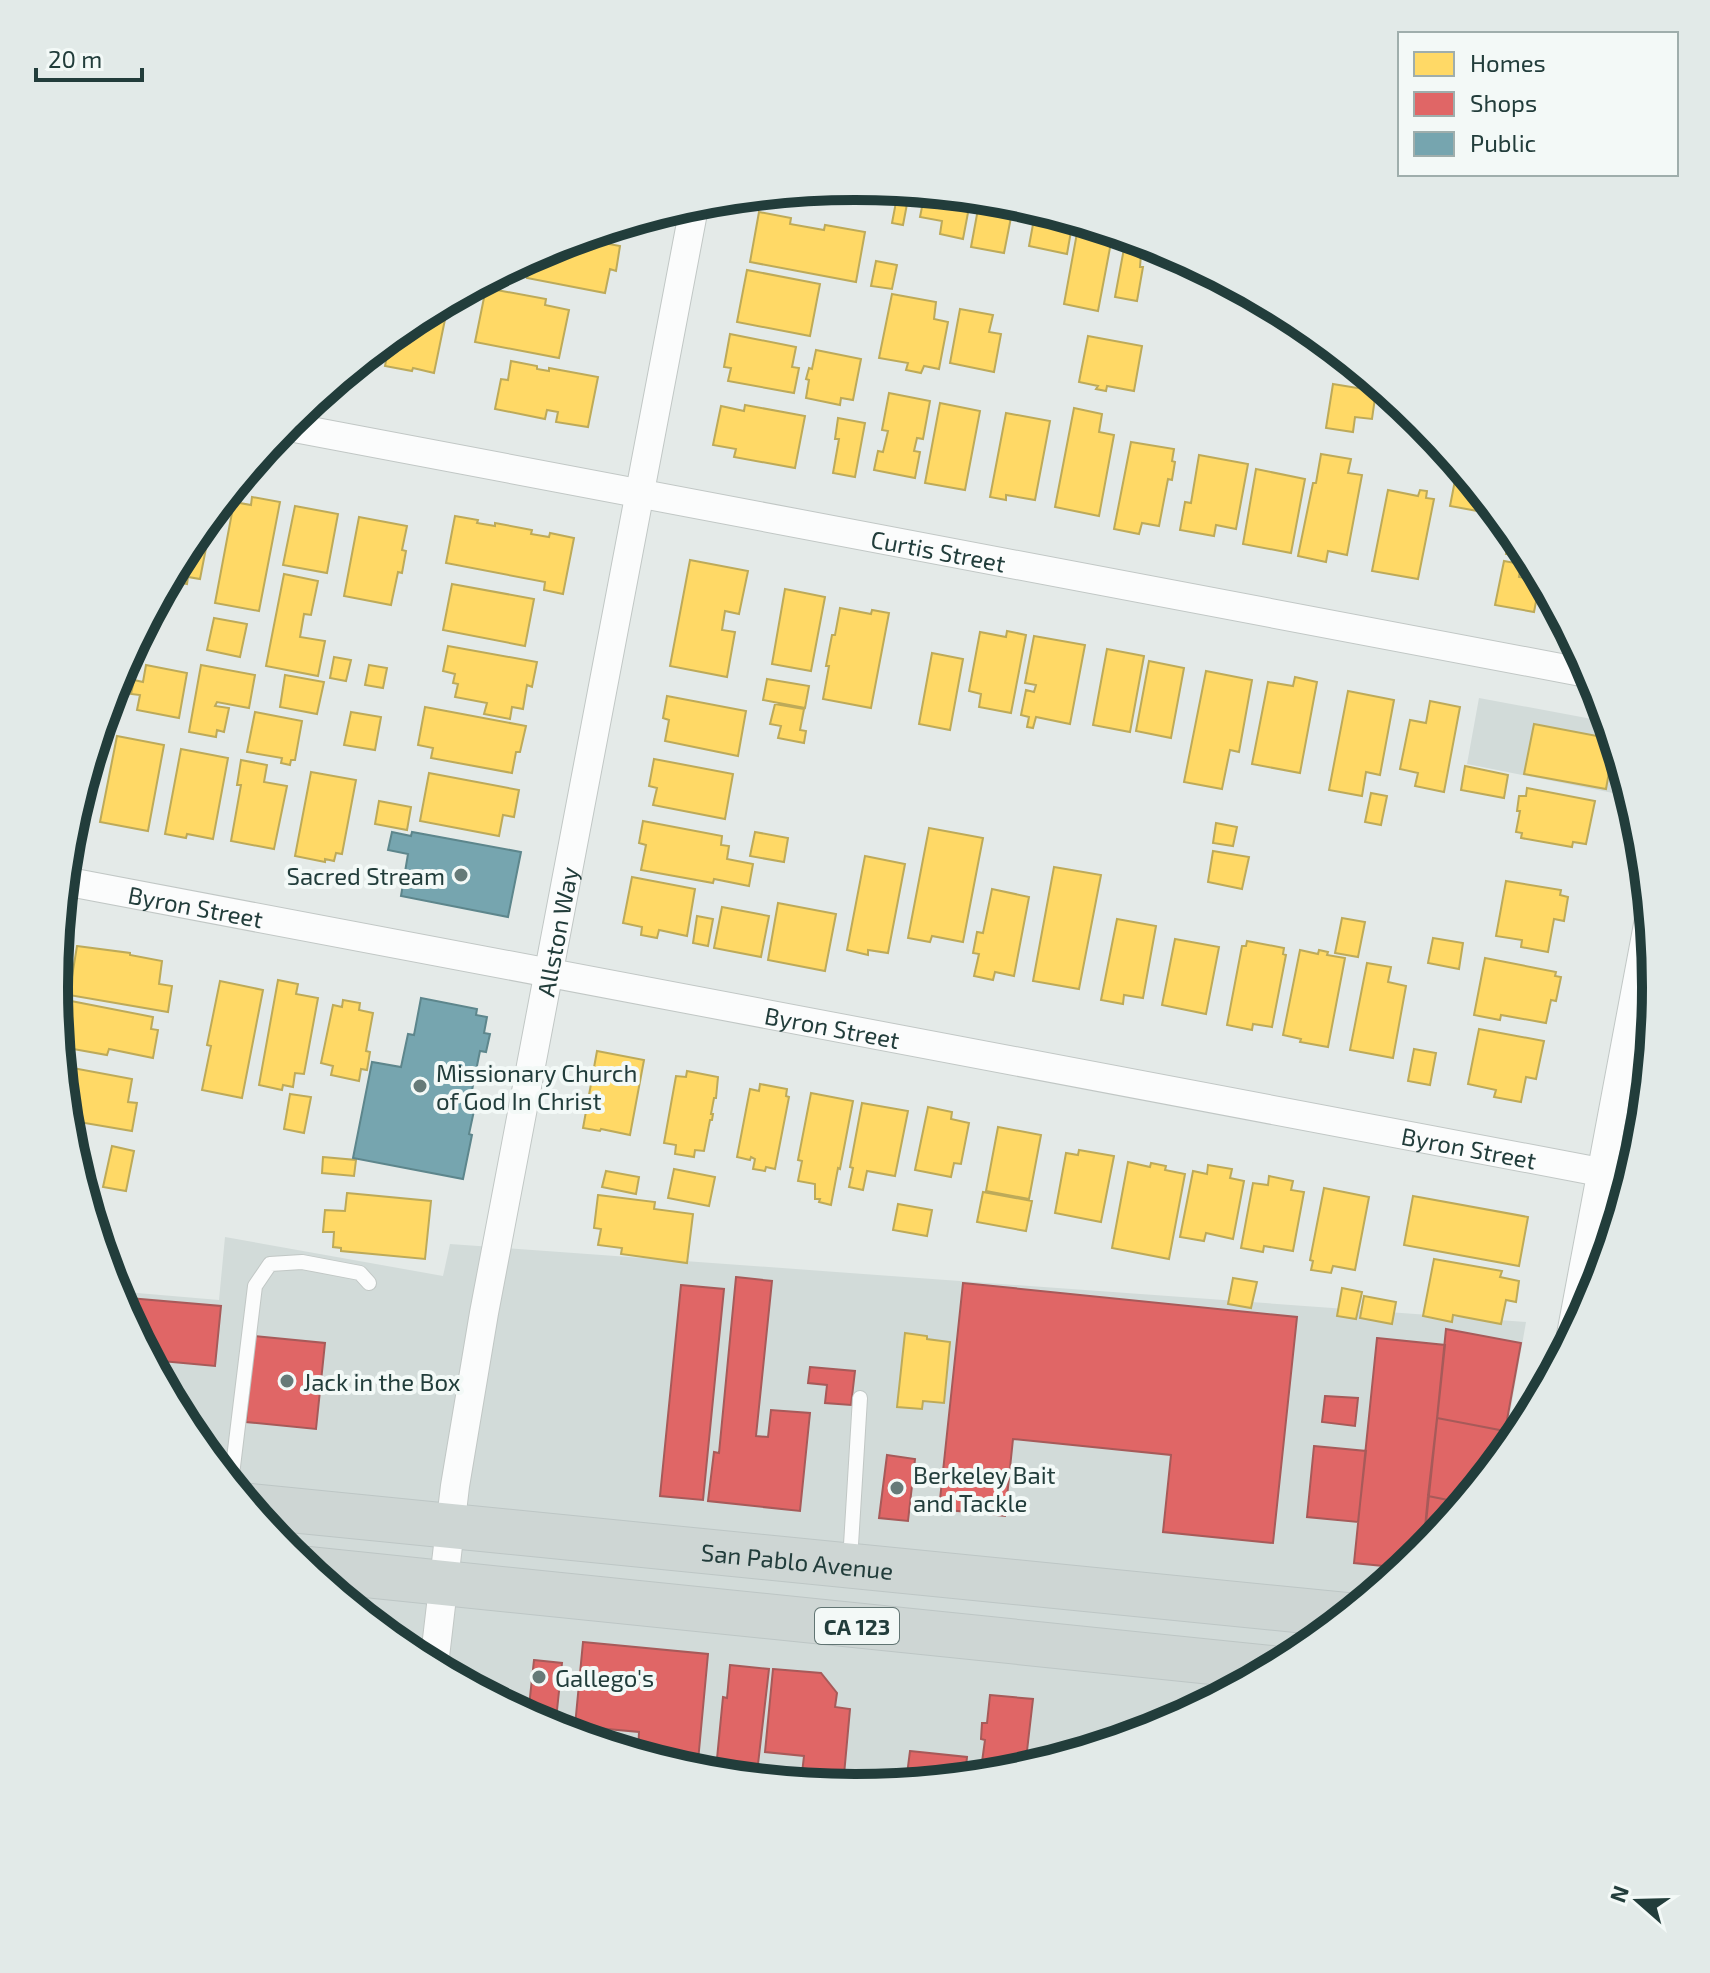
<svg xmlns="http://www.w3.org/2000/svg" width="1710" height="1973" viewBox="0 0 1710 1973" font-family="'Exo 2',sans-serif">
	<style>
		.built { fill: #d2dbd9 }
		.homes { fill: #ffd966; stroke: #bdaa59; stroke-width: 2 }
		.shops { fill: #e06666; stroke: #a75a59; stroke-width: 2 }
		.public { fill: #76a5af; stroke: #5d868c; stroke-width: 2 }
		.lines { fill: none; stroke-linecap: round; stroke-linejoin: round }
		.lane-casing { stroke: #c1c7c5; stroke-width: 16 }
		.street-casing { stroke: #c1c7c5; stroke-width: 30 }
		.primary-casing { stroke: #bdc6c5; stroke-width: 46 }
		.lane { stroke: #fbfcfc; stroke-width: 14 }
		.street { stroke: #fbfcfc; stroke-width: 28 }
		.primary { stroke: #ced6d4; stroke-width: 44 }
		.poi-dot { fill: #667a78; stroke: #f3f9f7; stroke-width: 3 }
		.labels { text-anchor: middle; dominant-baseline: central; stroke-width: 8; stroke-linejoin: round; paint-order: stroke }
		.shield { fill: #f3f9f7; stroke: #617573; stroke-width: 2 }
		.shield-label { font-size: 22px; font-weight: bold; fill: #223d3b }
		.street-label { font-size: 24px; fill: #223d3b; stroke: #f3f9f7 }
		.poi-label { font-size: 24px; fill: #223d3b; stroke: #f3f9f7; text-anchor: start }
		.rim { fill: none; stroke: #223d3b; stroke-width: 10 }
	</style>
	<rect width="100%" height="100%" fill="#e4eae8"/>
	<path class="built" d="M1479 698 1608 722 1629 791 1628 796 1467 764Z
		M225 1237 443 1276 450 1244 1526 1322 1503 1454 1421 1553 1300 1653 1161 1727 1086 1749 1011 1772 855 1787 698 1772 548 1726 410 1652 288 1553 189 1431 114 1291 219 1300Z"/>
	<path class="homes" d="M925 192 971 197 963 239 940 234 942 221 920 217Z
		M980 198 1014 202 1004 253 971 247Z
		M896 202 907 204 903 225 892 223Z
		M1036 208 1073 220 1067 254 1029 246Z
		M759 212 791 218 790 224 824 230 825 225 865 232 856 282 750 262Z
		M1079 222 1113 232 1098 311 1064 304Z
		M577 238 620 246 616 271 610 269 605 293 527 278 532 255 549 246Z
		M1137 239 1162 247 1171 252 1170 260 1141 254 1140 267H1143L1137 301 1115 297 1125 243 1135 245Z
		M876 261 897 265 892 289 871 286Z
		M511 266 508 284 487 279Z
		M747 270 820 284 810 336 737 322Z
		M486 288 546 299 545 305 569 310 559 358 475 342Z
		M892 294 936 302 934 319 948 322 939 369 924 366 921 373 906 370 908 363 879 358Z
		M449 300 434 373 413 368 412 371 385 366 391 336 410 320Z
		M960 309 993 315 989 332 1001 334 994 372 950 363Z
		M730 334 796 347 792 367 799 368 794 393 728 381 731 368 724 367Z
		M1088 336 1142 346 1134 391 1107 386 1106 391 1096 389 1098 386 1079 382Z
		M816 350 861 359 853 400 841 398 840 405 806 398 809 380 806 379 809 368 812 369Z
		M511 361 537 366V369L549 371V368L598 377 588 427 556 422 558 412 547 410 545 419 495 409 501 379 508 380Z
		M1333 384 1376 391 1372 419 1355 417 1353 432 1326 428Z
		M889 393 930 401 923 439 917 438 914 451 920 452 915 478 874 470 878 451 883 452 888 431 882 430Z
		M940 403 980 411 965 490 925 483Z
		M745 405 805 416 795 468 734 457 736 449 713 445 721 406 744 411Z
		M1074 408 1102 414 1099 432 1114 435 1099 516 1055 507Z
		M1006 413 1050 421 1035 500 1006 495V500L990 497Z
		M838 418 865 423 855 477 833 473 839 439H835Z
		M1131 442 1174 449 1172 461 1175 462 1172 480 1168 479 1159 526 1142 523 1139 534 1114 529Z
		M1321 454 1351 459 1348 473 1362 475 1347 555 1328 551 1326 562 1298 556 1313 483H1316Z
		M1199 455 1248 464 1236 529 1216 525 1214 536 1180 530 1185 502 1191 503Z
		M1458 465 1495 510 1494 514 1450 506Z
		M1256 469 1305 479 1291 553 1243 544Z
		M1388 490 1418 496 1420 490 1427 491 1426 498 1434 499 1418 579 1372 571Z
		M252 497 280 502 259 611 215 603 234 502 251 505Z
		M295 506 338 514 327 573 283 565Z
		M213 512 200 579 188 577 187 584 168 580 189 541Z
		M455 516 478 520 477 523 495 526V523L532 530 531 534 549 537 550 533 574 538 563 594 544 590 545 582 446 563Z
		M359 517 407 526 402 550 406 551 402 573 398 572 391 605 344 596Z
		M1511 530 1521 542 1530 558 1506 554Z
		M690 560 748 571 739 614 725 611 722 630 735 632 727 677 670 666Z
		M1504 561 1521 564 1519 577 1540 581 1534 612 1495 605Z
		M284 574 318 581 311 615 304 614 300 637 325 641 318 676 266 666Z
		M452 584 534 599 525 646 443 630Z
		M785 589 825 597 811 671 772 664Z
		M840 608 871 614 872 610 889 613 871 708 823 699 829 666H826L832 635H835Z
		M214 618 247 624 240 657 207 650Z
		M1007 631 1026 635 1011 713 979 707 981 694 969 691 980 632 1006 637Z
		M1034 636 1085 645 1070 724 1036 717 1033 728 1027 727 1029 717 1021 715 1026 690 1034 692 1036 685 1025 683Z
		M448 646 537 662 532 687 527 685 523 709 512 707 510 719 484 714 487 703 455 697 458 684 453 683 455 674 443 671Z
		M1107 649 1144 656 1130 732 1093 725Z
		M932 653 963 659 950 730 919 724Z
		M334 657 351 660 346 681 330 678Z
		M1149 661 1184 668 1171 738 1136 731Z
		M146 665 187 673 179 718 137 710 140 695 131 694 134 680 143 682Z
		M201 665 255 675 249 708 217 702 215 706 229 708 224 732 217 730 216 737 189 732Z
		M369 665 387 668 383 688 365 685Z
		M1206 671 1252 680 1239 752 1230 750 1222 789 1184 782Z
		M285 675 324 682 317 714 280 707Z
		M1295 677 1317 682 1300 773 1252 764 1268 682 1293 686Z
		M767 679 809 686 805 708 763 700Z
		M1348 691 1394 700 1380 775 1366 772 1362 796 1329 790Z
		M667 696 746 711 738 756 665 741 669 720 663 718Z
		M1430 701 1460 707 1444 792 1415 786 1418 773 1400 769 1410 720 1426 723Z
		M775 704 804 709 800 730 806 731 804 743 778 738 781 726 770 724Z
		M425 707 526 726 520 752H516L512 773 431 758 433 748 418 745Z
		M255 712 302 721 295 760H291L290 765 281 763 282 758 247 752Z
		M351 712 381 717 375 750 344 745Z
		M1534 724 1613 739 1614 744 1606 789 1524 774Z
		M117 736 164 745 148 831 100 822Z
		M97 739 100 740 85 821 73 819Z
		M181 749 228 758 213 839 187 834 186 838 165 834Z
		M654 759 733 774 725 819 653 805 657 788 649 786Z
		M241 760 267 765 264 782 287 786 274 849 231 841 241 785H237Z
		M1465 766 1508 775 1504 798 1461 790Z
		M311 772 356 780 342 854 336 853 334 861 325 859V862L295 856Z
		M429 773 519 790 514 817 503 815 499 836 420 821Z
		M1527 788 1595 801 1586 844 1573 842 1572 847 1521 838 1522 833 1516 832 1520 811H1517L1519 796H1526Z
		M1371 793 1387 796 1381 825 1365 822Z
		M379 801 411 807 407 830 375 824Z
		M643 821 722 836 721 845 729 846 727 859 753 864 749 886 714 879 713 883 641 870 646 845 639 843Z
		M1216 823 1237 827 1233 846 1213 843Z
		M929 828 983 838 963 942 932 936 930 942 908 938Z
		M755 832 788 838 784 862 750 856Z
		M1213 851 1249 857 1242 889 1208 882Z
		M865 856 905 864 888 953 868 950V955L847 950Z
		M1054 867 1101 875 1079 989 1033 981Z
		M632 877 695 889 687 936 659 930 657 938 641 935 642 927 623 923Z
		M1506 881 1561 890 1560 895 1568 897 1564 921 1554 919 1548 952 1521 947 1522 940 1496 936Z
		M992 889 1029 897 1014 976 995 972 993 980 974 976 979 954 973 953 977 932 983 933Z
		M778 903 836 914 825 971 768 960Z
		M722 907 769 916 761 957 714 948Z
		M697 916 713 919 708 946 693 943Z
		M1342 918 1365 922 1358 957 1335 953Z
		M1117 919 1156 926 1143 998 1124 995 1123 1004 1101 1000Z
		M1433 938 1463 943 1459 969 1428 963Z
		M1175 939 1219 947 1206 1014 1162 1005Z
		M1247 941 1284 948 1283 954 1286 955 1272 1027 1253 1024 1252 1030 1227 1025 1242 946H1246Z
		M77 946 130 953V955L162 961 159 984 172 986 168 1012 69 995Z
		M1300 950 1318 954 1319 950 1328 952 1327 955 1345 958 1328 1047 1300 1042 1301 1039 1283 1035Z
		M1485 958 1556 972 1555 976 1561 977 1556 1001 1551 1000 1546 1023 1501 1015 1500 1020 1474 1015Z
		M1367 963 1391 967 1388 982 1406 986 1393 1058 1350 1050Z
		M278 980 298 984 296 994 318 998 304 1074 295 1073 293 1087 283 1085 282 1090 259 1085Z
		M220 981 263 990 242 1098 202 1090 211 1046 207 1045Z
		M343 1000 360 1003 359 1010 373 1013 366 1051 370 1052 367 1070 361 1069 359 1081 331 1075 333 1066 321 1063 333 1005 342 1007Z
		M71 1001 153 1017 151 1029 158 1030 153 1058 109 1049 107 1055 62 1047Z
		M1479 1029 1544 1041 1536 1079 1526 1077 1521 1102 1494 1097 1496 1090 1468 1084Z
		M1414 1049 1436 1053 1430 1085 1408 1081Z
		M597 1051 644 1060 630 1135 601 1129 600 1131 583 1128Z
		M62 1066 132 1079 128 1102 137 1103 132 1131 67 1120Z
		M687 1071 718 1077 716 1098H714L711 1114H713L712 1120H710L704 1151 695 1150 694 1157 675 1154 676 1145 664 1143 676 1076 686 1077Z
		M760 1084 787 1089 786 1096 789 1097 775 1169 766 1167 765 1171 753 1169 755 1159 751 1157 750 1160 737 1157 750 1089 759 1091Z
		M811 1093 853 1101 840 1169 838 1168 831 1205 819 1202 820 1199H815V1184L798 1181 802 1161 798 1160Z
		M290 1094 311 1097 304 1133 284 1129Z
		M862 1103 908 1111 895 1176 867 1171 863 1190 849 1187 853 1168 850 1167Z
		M928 1107 952 1112 951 1119 969 1123 961 1164 954 1163 951 1177 915 1170Z
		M998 1127 1041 1135 1029 1199 986 1191Z
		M112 1146 134 1151 126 1191 103 1187Z
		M1079 1150 1114 1156 1101 1222 1055 1213 1066 1153 1078 1155Z
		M323 1157 356 1160 354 1176 322 1173Z
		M1128 1162 1150 1167 1151 1163 1166 1166 1165 1170 1185 1174 1169 1259 1112 1248Z
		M1208 1165 1232 1169 1230 1178 1244 1181 1233 1239 1206 1233 1204 1241 1180 1237 1193 1171 1207 1174Z
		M674 1169 715 1177 709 1206 668 1198Z
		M606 1171 639 1177 636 1194 602 1187Z
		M1269 1176 1293 1181 1291 1190 1304 1192 1293 1251 1264 1246 1263 1252 1241 1248 1253 1183 1268 1185Z
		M1324 1188 1369 1197 1355 1270 1333 1266 1331 1273 1311 1270 1313 1261 1310 1260Z
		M983 1192 1032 1201 1026 1231 977 1222Z
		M347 1193 431 1201 425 1259 341 1251V1248L333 1247 334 1232H323L325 1210 345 1211Z
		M598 1195 655 1202 654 1209 693 1214 687 1263 621 1254 622 1248 598 1245 601 1229 594 1228Z
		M1413 1196 1528 1217 1519 1266 1404 1245Z
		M898 1204 932 1210 927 1236 893 1230Z
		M1434 1259 1502 1271 1500 1277 1519 1281 1516 1302 1506 1300 1501 1324 1453 1315 1452 1322 1423 1316Z
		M1233 1278 1257 1282 1251 1308 1228 1304Z
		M1342 1288 1362 1292 1356 1319 1337 1316Z
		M1364 1296 1396 1302 1392 1324 1360 1318Z
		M905 1333 927 1336V1339L950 1342 944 1403 923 1401 922 1409 897 1407Z"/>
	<path class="shops" d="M736 1277 772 1281 756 1436 768 1437 771 1410 810 1413 800 1511 708 1501 714 1452 719 1453Z
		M963 1283 1297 1317 1273 1543 1163 1532 1171 1455 1013 1439 1005 1516 939 1509Z
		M681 1285 724 1289 703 1500 660 1496Z
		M117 1297 221 1306 215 1366 151 1360Z
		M1446 1329 1521 1343 1505 1431 1437 1418Z
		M254 1336 325 1343 316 1429 246 1422Z
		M1377 1338 1445 1345 1423 1551 1403 1568 1354 1563Z
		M810 1367 855 1371 851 1405 825 1403 827 1385 808 1383Z
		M1325 1396 1358 1398 1355 1426 1322 1422Z
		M1437 1418 1505 1431 1500 1457 1463 1503 1428 1496Z
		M1314 1446 1366 1451 1358 1522 1307 1517Z
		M887 1455 915 1459 908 1521 879 1518Z
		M1428 1496 1463 1503 1433 1539 1424 1538Z
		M583 1642 708 1654 697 1772 638 1754 639 1732 575 1726Z
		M534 1660 562 1663 555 1729 528 1716Z
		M730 1665 769 1669 757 1773 716 1769 723 1697 727 1698Z
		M773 1669 821 1673 837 1693 835 1707 850 1709 843 1786 801 1782 804 1756 765 1752Z
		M990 1695 1033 1699 1025 1768 1011 1772 995 1774 996 1763 982 1762 985 1740 981 1739 982 1723H987Z
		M910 1751 967 1757 965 1777 906 1782Z"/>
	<path class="public" d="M392 832 411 836 412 832 521 852 508 917 401 896 408 854 388 850Z
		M421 998 477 1009 476 1015 487 1017 484 1033 490 1034 486 1052 480 1051 469 1105 475 1106 469 1134 472 1135 463 1179 353 1158 372 1062 401 1067 408 1034 414 1035Z"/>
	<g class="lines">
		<g class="lane-casing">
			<path id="lane" d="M231 1483 255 1286 270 1264 302 1262 360 1273 369 1283
				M850 1561 860 1398"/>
		</g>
		<g class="street-casing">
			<g id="street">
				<path id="s1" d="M284 426 1592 674"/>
				<path id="s2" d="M64 881 1600 1172"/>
				<path d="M1570 1340 1649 919"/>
				<path id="s3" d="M434 1665 455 1486 484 1313 695 202"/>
			</g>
		</g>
		<g class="primary-casing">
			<g id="primary">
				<path id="s4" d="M250 1506 1346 1615"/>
				<path d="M308 1569 1271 1668"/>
			</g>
		</g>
		<use href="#lane" class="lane"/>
		<use href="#street" class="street"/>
		<use href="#primary" class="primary"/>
	</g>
	<g class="poi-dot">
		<circle cx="461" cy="875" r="8"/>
		<circle cx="420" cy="1086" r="8"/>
		<circle cx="287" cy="1381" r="8"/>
		<circle cx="897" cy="1488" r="8"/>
		<circle cx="539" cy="1677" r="8"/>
	</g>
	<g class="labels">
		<rect class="shield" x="815" y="1608" width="84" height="36" rx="6"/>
		<g class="shield-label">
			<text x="857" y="1626">CA 123</text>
		</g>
		<g class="street-label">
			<text stroke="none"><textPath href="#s1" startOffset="666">Curtis Street</textPath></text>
			<text stroke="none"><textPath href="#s2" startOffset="134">Byron Street</textPath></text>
			<text stroke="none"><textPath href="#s3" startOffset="744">Allston Way</textPath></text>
			<text stroke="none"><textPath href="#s2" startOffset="782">Byron Street</textPath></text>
			<text stroke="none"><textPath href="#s2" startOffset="1430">Byron Street</textPath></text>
			<text stroke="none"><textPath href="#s4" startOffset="550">San Pablo Avenue</textPath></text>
		</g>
		<g class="poi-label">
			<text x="445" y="875" text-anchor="end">Sacred Stream</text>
			<text x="436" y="1072">Missionary Church<tspan x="436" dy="28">of God In Christ</tspan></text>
			<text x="303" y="1381">Jack in the Box</text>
			<text x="913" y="1474">Berkeley Bait<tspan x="913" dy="28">and Tackle</tspan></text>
			<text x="555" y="1677">Gallego's</text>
		</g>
	</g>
	<path d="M0 0H1710V1973H0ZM68 987a787 787 0 1 1 1574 0a787 787 0 1 1-1574 0Z" fill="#e2eae8" fill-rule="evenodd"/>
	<path class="rim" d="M68 987a787 787 0 1 1 1574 0a787 787 0 1 1-1574 0Z"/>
	<rect x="1398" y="32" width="280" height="144" fill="#f3f9f7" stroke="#9faeac" stroke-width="2"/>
	<rect x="1414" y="52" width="40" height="24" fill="#ffd966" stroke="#9faeac" stroke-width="2"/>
	<text x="1470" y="72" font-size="24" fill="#223d3b">Homes</text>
	<rect x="1414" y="92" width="40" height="24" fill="#e06666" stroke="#9faeac" stroke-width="2"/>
	<text x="1470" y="112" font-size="24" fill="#223d3b">Shops</text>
	<rect x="1414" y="132" width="40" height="24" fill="#76a5af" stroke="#9faeac" stroke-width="2"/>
	<text x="1470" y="152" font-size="24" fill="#223d3b">Public</text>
	<g transform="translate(1638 1901) rotate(290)" stroke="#f3f9f7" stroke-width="6" paint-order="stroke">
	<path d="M0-6L14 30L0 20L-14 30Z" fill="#223d3b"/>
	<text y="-12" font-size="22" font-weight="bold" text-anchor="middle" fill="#223d3b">N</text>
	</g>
	<path d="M36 68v12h106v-12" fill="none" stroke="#223d3b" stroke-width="4"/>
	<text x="48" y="68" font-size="24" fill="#223d3b" stroke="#f3f9f7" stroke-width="6" paint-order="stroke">20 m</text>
</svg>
